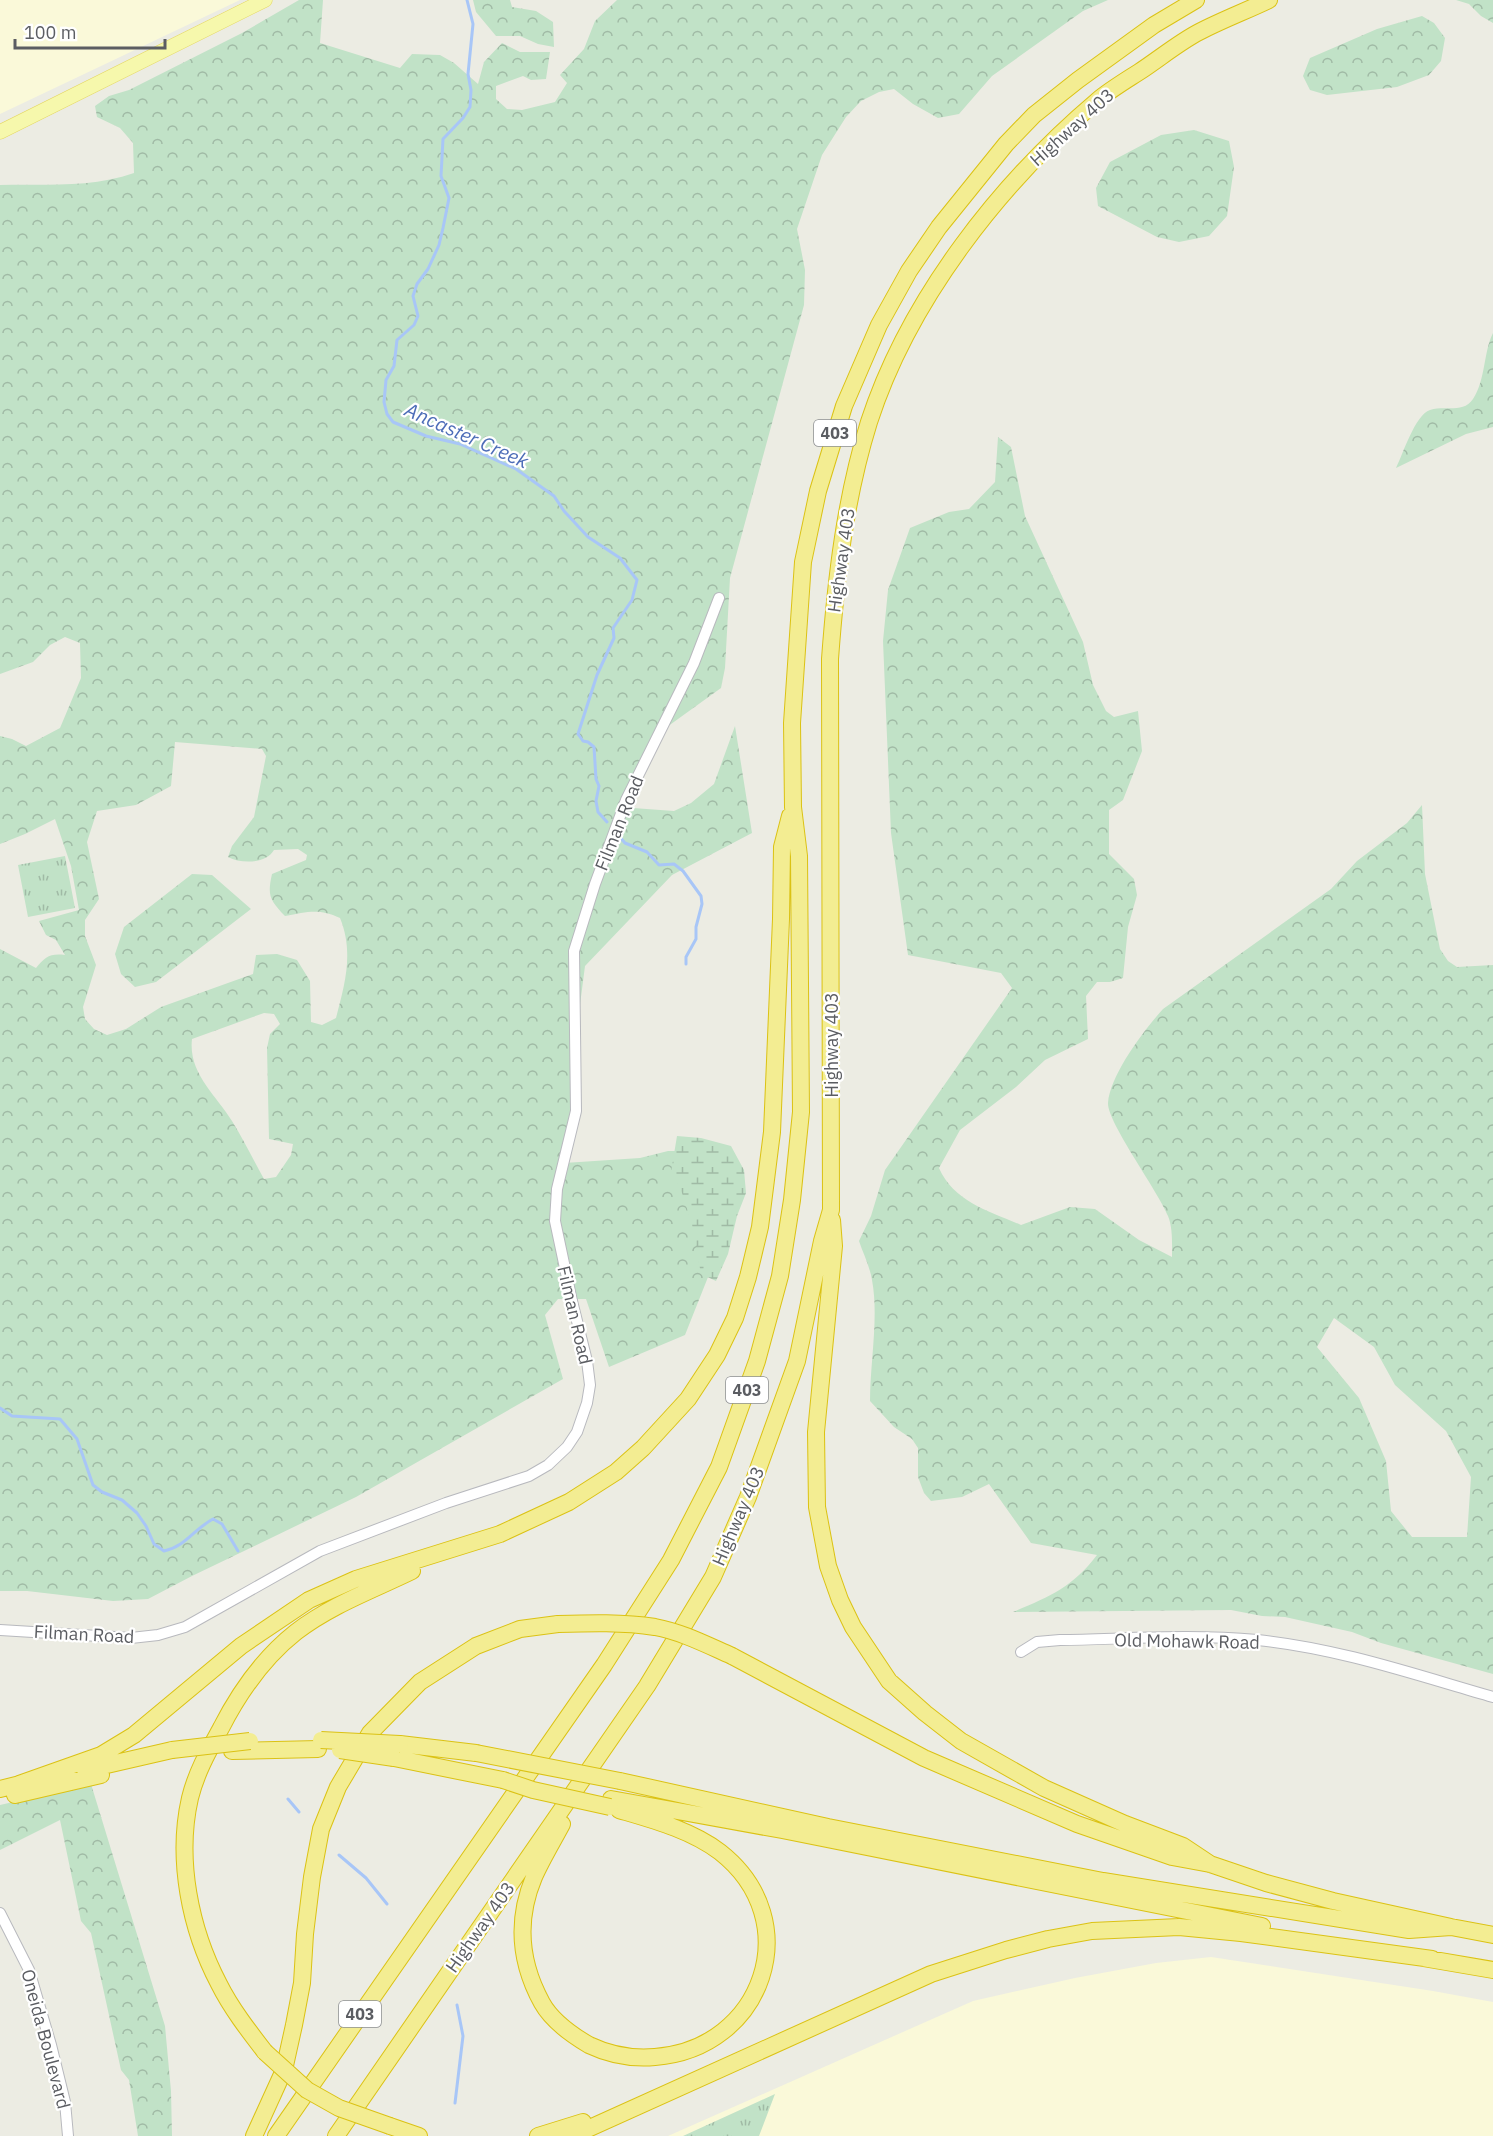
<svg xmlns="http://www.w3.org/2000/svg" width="1493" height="2136" viewBox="0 0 1493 2136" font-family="'IBM Plex Sans',sans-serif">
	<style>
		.commercial { fill: #faf9d9 }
		.forest { fill: url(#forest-crowns); fill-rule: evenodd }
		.wetland { fill: url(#wetland-marsh) }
		.park { fill: url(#park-tufts) }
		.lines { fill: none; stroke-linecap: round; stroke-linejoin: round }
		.stream { stroke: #a8c6f7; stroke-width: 3 }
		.minor-casing { stroke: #b8b9be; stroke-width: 12 }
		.major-casing { stroke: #e5d863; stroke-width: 15 }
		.highway-casing { stroke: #dbc214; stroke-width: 18 }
		.minor { stroke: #fff; stroke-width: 10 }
		.major { stroke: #f6f8ac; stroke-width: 14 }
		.highway { stroke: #f3ed92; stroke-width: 16 }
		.highway-bridge-casing { stroke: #dbc214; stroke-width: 18; stroke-linecap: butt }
		.highway-bridge { stroke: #f3ed92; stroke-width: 16 }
		.labels { text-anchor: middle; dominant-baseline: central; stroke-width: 4.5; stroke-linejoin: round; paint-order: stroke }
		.shield { fill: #fff; stroke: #8c8e91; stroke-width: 1.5 }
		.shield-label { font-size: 16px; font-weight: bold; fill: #5b5d62 }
		.street-label { font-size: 18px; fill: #5b5d62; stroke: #fff }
		.water-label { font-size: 20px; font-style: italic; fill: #4d6db8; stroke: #fff }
	</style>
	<defs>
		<pattern id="forest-crowns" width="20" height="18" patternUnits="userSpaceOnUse" patternTransform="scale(1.5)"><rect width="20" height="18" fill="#c1e2c7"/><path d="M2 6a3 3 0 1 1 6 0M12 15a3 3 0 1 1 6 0" fill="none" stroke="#a0baa5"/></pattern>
		<pattern id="wetland-marsh" width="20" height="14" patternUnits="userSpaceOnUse" patternTransform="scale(1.5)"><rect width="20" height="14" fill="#c1e2c7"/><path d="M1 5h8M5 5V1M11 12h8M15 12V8" fill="none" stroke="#a0baa5"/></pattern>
		<pattern id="park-tufts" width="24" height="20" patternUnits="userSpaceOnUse" patternTransform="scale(1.5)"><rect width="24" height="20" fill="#c1e2c7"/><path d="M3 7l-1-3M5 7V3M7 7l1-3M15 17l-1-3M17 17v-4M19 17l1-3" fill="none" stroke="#a0baa5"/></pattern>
	</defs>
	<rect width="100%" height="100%" fill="#ecece3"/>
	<path class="commercial" d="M0 0H240L0 114Z
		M1211 1957 1433 1991 1493 2002V2136H668L973 2001 1075 1978 1156 1963Z"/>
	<path class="forest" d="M299 0H323L320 43 400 68 412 54 440 55 454 63 478 84 484 62 502 43 520 52H550L546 79 531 80 523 76 496 86V99L507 109 522 110 555 102 567 83 560 75 584 49 595 21 617 0H1108L1083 11 992 76 959 114 938 118 913 104 894 89 879 92 861 101 846 117 822 155 797 229 805 270 804 305 730 578 725 668 721 688 660 732 622 801 633 808 674 811 691 803 714 784 735 726 752 833 672 875 585 966 574 1051 579 1114 564 1163 640 1158 668 1151H701L714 1262 685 1335 609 1367 586 1299H558L545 1315 563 1379 356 1497 192 1576 148 1599 113 1601 27 1591H0V949L36 968C45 957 50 953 65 955L56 940 46 935 39 921 79 910 71 866 55 819 25 834 0 844V736L12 739 26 746 60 728 81 678 80 643 65 637 50 645 33 662 0 674V185C44 184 92 188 134 173L133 143 120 128 97 117 95 106 109 96 129 90 242 33ZM175 742 262 749 266 756 254 817 232 846 228 857C241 864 266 864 274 850L298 849 307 855 306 860 272 874C267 896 270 900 285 916 307 912 319 908 340 918 354 952 345 984 336 1018L322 1025 311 1022 310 981 297 960 277 954 256 955 253 974 161 1007 126 1029 107 1035 94 1029 85 1019 83 1007 96 965 85 936V920L99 899 87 842 97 811 136 805 171 786ZM264 1013 274 1014 280 1024 270 1034 267 1048 269 1139 293 1144 291 1155 276 1177 264 1179C253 1159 243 1139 232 1121 216 1095 188 1073 192 1039Z
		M473 0H510L512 7 536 11 553 22 554 47 538 44 520 36H496L476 12Z
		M1456 0H1493V23L1481 16 1469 4Z
		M1422 16 1434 23 1445 38 1441 61 1429 75 1397 87 1327 95 1310 90 1303 76 1310 58 1377 29Z
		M1194 130 1229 141 1234 167 1227 216 1209 236 1179 242 1157 237 1098 206 1096 188 1110 162 1161 135Z
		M1493 333V427L1466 434 1396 468C1403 454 1415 415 1430 410 1445 405 1463 414 1473 399 1486 379 1483 353 1493 333Z
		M998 437 1011 447 1025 516 1083 642 1093 685 1106 711 1114 717 1138 711 1142 751 1123 800 1109 810V854L1134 879 1137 895 1128 927 1123 978 1110 982H1097L1086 996 1088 1039 1045 1060 1016 1087 960 1130 939 1168C954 1202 989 1211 1021 1225L1070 1207 1095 1209 1139 1240 1172 1257C1172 1245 1173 1228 1168 1216 1158 1191 1107 1122 1108 1103 1110 1075 1144 1030 1163 1009L1331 889 1357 861 1407 823 1422 805 1425 874 1440 949 1448 961 1457 967 1493 965V1674L1381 1643 1352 1632 1285 1617 1262 1616 1231 1610 1013 1612C1049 1597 1073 1587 1097 1555L1031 1543 989 1484 962 1497 931 1501 924 1493 918 1477V1448L912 1439 894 1427 870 1401C870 1362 879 1317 872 1280 870 1267 863 1253 859 1241L871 1216 885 1170 1012 988 1001 973 908 955 891 833 883 641 888 590 910 528 949 512 969 509 995 482ZM1334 1318 1374 1347 1395 1385 1446 1431 1471 1477 1467 1537H1412L1391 1511 1386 1461 1359 1398 1317 1347Z
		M192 874 212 875 251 909 156 982 135 987 121 974 115 954 124 927Z
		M91 1784 165 2026 171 2091 172 2136H138L129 2080 121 2070 91 1933 81 1921 60 1820 0 1850V1805Z"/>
	<path class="wetland" d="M677 1136 701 1138 731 1146 744 1170 746 1193 737 1216 728 1254 716 1281 701 1274 692 1224 682 1193 671 1172Z"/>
	<path class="park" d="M65 856 75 908 28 917 18 865Z
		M775 2094 759 2136H683Z"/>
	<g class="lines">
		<path class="stream" d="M467 0 473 24 468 74 471 90 470 107 463 118 443 139 441 176 449 198 443 228 439 245 428 269 417 284 413 296 418 316 414 325 397 340 394 366 386 380 384 402 387 414 393 422 426 436 460 444 516 469 554 496 564 511 588 537 620 558 637 580 632 600 613 628 614 638 597 675 578 734 583 741 588 742 594 747 596 779 599 786 596 801 598 812 607 822
			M619 836 625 843 647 852 659 865 674 864 683 871 701 896 702 904 696 927V939L686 957V964
			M0 1408 12 1416 60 1419 77 1439 93 1485 102 1492 122 1500 137 1513 146 1526 154 1544 164 1551C185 1547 194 1529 213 1519L222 1524 238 1551
			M288 1799 299 1812
			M339 1855 366 1878 387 1904
			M455 2103 463 2036 457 2005"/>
		<g class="minor-casing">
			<path id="minor" d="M0 1630 131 1638 158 1635 185 1627 320 1551 446 1503 529 1476 548 1465 567 1447 577 1432 587 1403 590 1385 587 1361 572 1301 555 1221 557 1189 576 1111 574 951 595 884 626 800 694 663 719 598
				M1021 1652 1037 1642 1060 1640C1126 1639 1192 1634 1257 1640 1338 1648 1416 1675 1493 1697
				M0 1913 29 1970 51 2045 65 2102 68 2136"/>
		</g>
		<g class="major-casing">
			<path id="major" d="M0 132 265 0"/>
		</g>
		<g class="highway-casing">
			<path id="highway" d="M832 1220 834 1246 816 1432 817 1507 828 1566 840 1600 853 1627 889 1681 925 1713 961 1741 1044 1788 1125 1824 1183 1846 1210 1864
				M732 1656 924 1758 1077 1824 1172 1857 1210 1864 1266 1883 1333 1901 1451 1927 1493 1935
				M400 1744 476 1753
				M232 1751 318 1749
				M394 1758 503 1780
				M85 1770 172 1750
				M620 1781 828 1827 1103 1881 1409 1930 1451 1927
				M19 1784 101 1755 134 1735 241 1646 309 1600 356 1579 500 1534 569 1502 616 1472 643 1448 688 1399 717 1355 735 1318 748 1277 760 1227 772 1132 781 919 782 847 790 816
				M0 1789 28 1782
				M15 1795 101 1775
				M611 1799 782 1830 1262 1926
				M562 1824C553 1841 542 1859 534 1877 516 1920 520 1963 542 2003 552 2021 572 2035 589 2045 610 2055 632 2059 655 2057 763 2049 808 1921 720 1852 691 1830 653 1820 619 1810
				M1423 1958 1493 1970
				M265 2052C248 2030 231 2008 219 1984 190 1929 176 1859 190 1798 196 1773 209 1750 221 1728 240 1691 263 1658 296 1632 331 1605 373 1590 412 1571
				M390 2126 419 2136
				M254 2136 284 2070 294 2025 302 1983 305 1934 312 1877 321 1829 338 1787 370 1733 420 1682 476 1646 520 1629 558 1624
				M276 2136 604 1665 671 1560 719 1467 757 1361 780 1276 792 1200 801 1112 799 856 793 807 792 723 803 562 818 491 844 406 879 325 909 271 939 227 1006 144 1034 115 1078 80 1154 25 1196 0
				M336 2136 647 1686 713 1577 748 1497 797 1361 822 1241 831 1210 830 659C836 578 845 499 869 422 909 299 1000 183 1098 100 1110 90 1125 81 1139 72 1159 59 1178 43 1199 32 1222 20 1246 11 1269 0
				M538 2136 583 2122
				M572 2136 931 1974 1006 1950 1048 1939 1092 1931 1179 1927 1241 1933 1432 1959"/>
		</g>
		<use href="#minor" class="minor"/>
		<use href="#major" class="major"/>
		<use href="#highway" class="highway"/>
		<g class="highway-bridge-casing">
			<path id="highway-bridge" d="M558 1624C590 1623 623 1622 655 1627 682 1632 707 1645 732 1656
				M321 1740 400 1744
				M172 1750 250 1741
				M340 1750 394 1758
				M476 1753 620 1781
				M503 1780 533 1790 610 1807
				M265 2052 307 2090 339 2108 390 2126"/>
		</g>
		<use href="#highway-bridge" class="highway-bridge"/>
	</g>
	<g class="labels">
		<g class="shield">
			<rect x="814" y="420" width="42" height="26" rx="4.5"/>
			<rect x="726" y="1377" width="42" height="26" rx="4.5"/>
			<rect x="339" y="2001" width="42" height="26" rx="4.5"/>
		</g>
		<g class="shield-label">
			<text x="835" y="433">403</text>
			<text x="747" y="1390">403</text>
			<text x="360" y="2014">403</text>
		</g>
		<g class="street-label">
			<text transform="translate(1072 127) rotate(-42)">Highway 403</text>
			<text transform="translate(841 560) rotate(-82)">Highway 403</text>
			<text transform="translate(619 823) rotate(-68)">Filman Road</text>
			<text transform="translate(831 1045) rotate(-90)">Highway 403</text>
			<text transform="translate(575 1315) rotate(77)">Filman Road</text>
			<text transform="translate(738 1516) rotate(-67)">Highway 403</text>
			<text transform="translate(84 1634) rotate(3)">Filman Road</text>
			<text transform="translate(1187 1641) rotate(1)">Old Mohawk Road</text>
			<text transform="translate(480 1927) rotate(-55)">Highway 403</text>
			<text transform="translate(46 2039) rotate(75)">Oneida Boulevard</text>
		</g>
		<g class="water-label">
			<text transform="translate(467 435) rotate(24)">Ancaster Creek</text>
		</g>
	</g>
	<path d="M15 39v9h150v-9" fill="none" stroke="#5b5d62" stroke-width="3"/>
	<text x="24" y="39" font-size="18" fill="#5b5d62" stroke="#ffffff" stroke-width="4.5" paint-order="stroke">100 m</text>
</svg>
